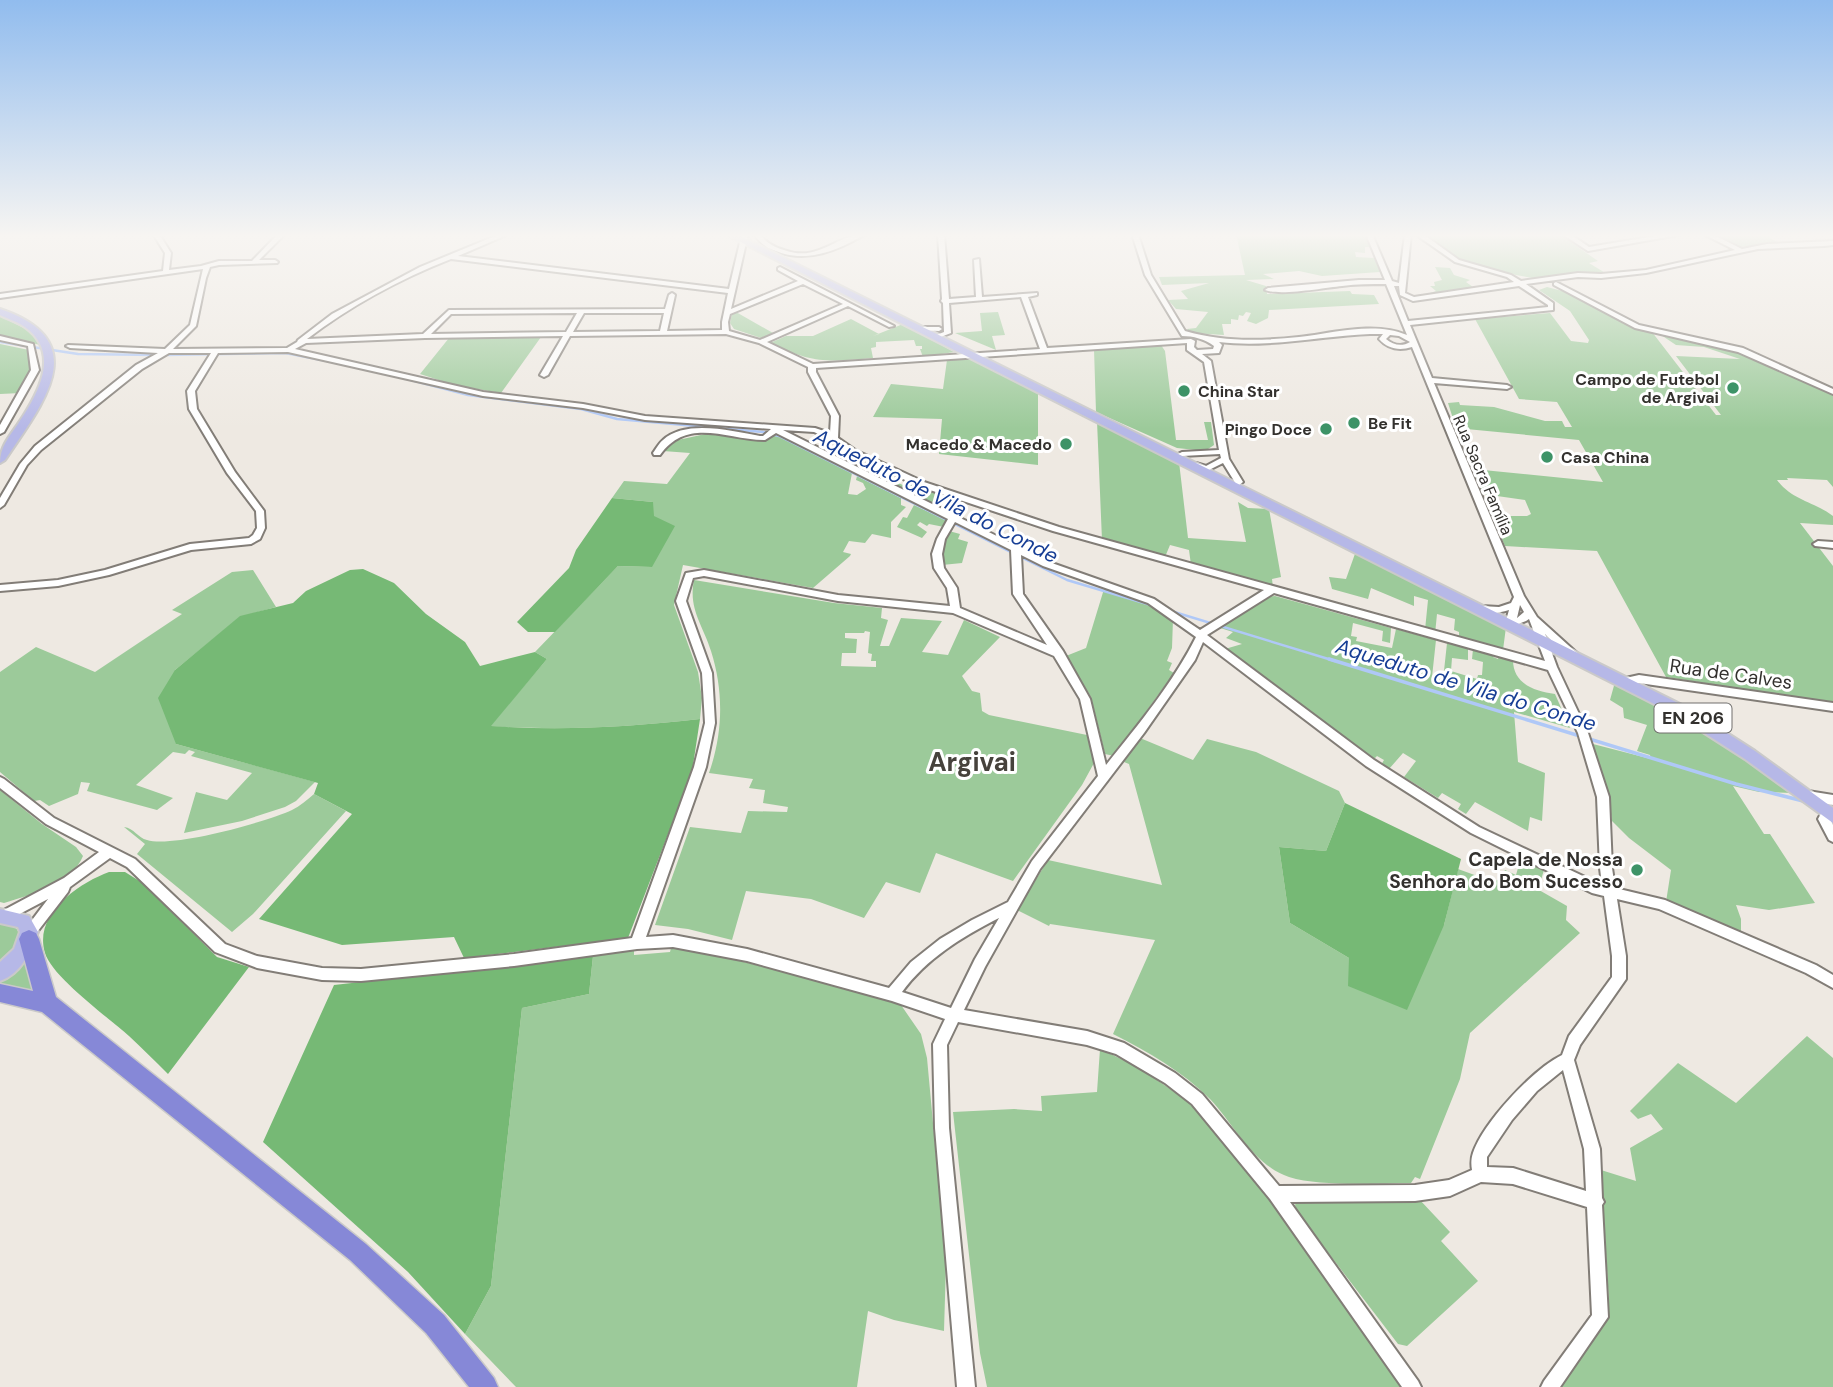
<svg xmlns="http://www.w3.org/2000/svg" width="1833" height="1387" viewBox="0 0 1833 1387" font-family="'DM Sans',sans-serif">
	<style>
		.green { fill: #9cca9a; fill-rule: evenodd }
		.forest { fill: #76b975 }
		.lines { fill: none; stroke-linecap: round; stroke-linejoin: round }
		.stream-far1 { stroke: #afc8f7; stroke-width: 2.5 }
		.stream { stroke: #afc8f7; stroke-width: 3.5 }
		.minor-casing { stroke: #827d77; stroke-width: 4 }
		.major-casing { stroke: #cac9c9; stroke-width: 4 }
		.highway-casing { stroke: #cac9c9; stroke-width: 3 }
		.minor { fill: #fff; fill-rule: evenodd }
		.major { fill: #b6b8e7; fill-rule: evenodd }
		.highway { fill: #8688d7; fill-rule: evenodd }
		.poi-dot { fill: #3d9367; stroke: #fff; stroke-width: 2.5 }
		.labels { text-anchor: middle; dominant-baseline: central; stroke-width: 6; stroke-linejoin: round; paint-order: stroke }
		.far-poi-label { font-size: 16px; font-weight: bold; fill: #33312e; stroke: #fff; text-anchor: end }
		.far-street-label { font-size: 16px; fill: #33312e; stroke: #fff }
		.shield { fill: #fff; stroke: #706f6d; stroke-width: 2 }
		.shield-label { font-size: 18px; font-weight: bold; fill: #33312e }
		.street-label { font-size: 19px; fill: #33312e; stroke: #fff }
		.poi-label { font-size: 19px; font-weight: bold; fill: #33312e; stroke: #fff; text-anchor: end }
		.water-label { font-size: 21px; font-style: italic; fill: #173e95; stroke: #fff }
		.district-label { font-size: 26px; font-weight: bold; fill: #46423c; stroke: #fff }
	</style>
	<rect width="100%" height="100%" fill="#eee9e2"/>
	<path class="green" d="M1236 234H1365L1370 247H1365V253L1355 252 1356 257 1374 258 1380 272 1322 276 1299 271 1263 274 1274 279 1246 280 1266 286 1267 294 1350 291 1352 294 1374 295 1379 304 1269 310 1268 318 1256 324 1247 321 1251 313 1246 312 1243 316 1239 315 1238 320 1231 319V324H1222L1224 335 1192 333 1187 329 1196 328 1208 312 1176 309 1168 300 1188 299 1181 291 1209 283 1162 285 1159 277 1245 275Z
		M1423 234H1559L1598 261 1589 263 1607 274 1576 273 1533 278 1516 275 1461 260Z
		M1712 234H1763L1781 244 1739 247Z
		M1435 267 1450 268 1454 275 1470 280 1466 282 1473 287 1433 294 1430 293 1436 291 1430 286H1435L1434 282 1442 280Z
		M1547 287 1570 293 1652 332 1716 415H1721L1676 356 1740 359 1704 347 1676 345 1661 335 1739 352 1833 394V487L1827 480 1787 478 1788 480H1777C1793 501 1813 501 1833 516V525L1800 523 1833 566V703L1666 677 1597 551 1505 546 1492 516H1527L1531 514 1525 500 1483 494 1473 469 1603 482 1579 440 1456 428 1448 403 1459 402 1460 405 1494 407 1545 421H1562L1565 427H1572L1557 402 1519 399 1475 319 1550 313 1571 341 1588 343 1589 340 1570 311 1539 290Z
		M736 312 773 333 761 338 734 329 730 323 732 314Z
		M998 312 1005 335 992 336 996 350 955 333 982 331 980 313Z
		M0 316 34 333 40 345 0 335Z
		M851 319 879 334 873 336 903 324 954 352 923 357 920 349H922V346H916L914 340 876 342V347L871 348 873 358C827 362 814 364 770 343L786 336H813Z
		M541 337 501 393 454 385 420 374 449 338Z
		M0 344 29 350 30 369 21 393 0 394Z
		M1161 345 1165 351 1176 440H1208L1204 422H1211L1214 445 1205 451 1177 448 1096 412 1094 349Z
		M973 359 1038 392V465L939 454 942 419 873 417 891 384 943 389 947 360Z
		M1097 421 1179 462 1188 538 1246 542 1238 502 1248 508 1269 509 1281 577 1272 579 1273 588 1191 565 1189 550 1170 545 1165 557 1102 540Z
		M710 433C718 434 727 434 735 435 750 438 762 447 774 433L785 436 852 473 848 494 857 495 866 489 863 483 856 480 857 476 901 498V505L906 507 891 522V538L872 534 865 543 849 541 843 552 851 554 850 556 813 588 683 565 674 605 698 672 702 698 700 719C630 727 561 731 490 726L547 659 535 652 618 566 652 567 653 502 612 498 624 481 667 484 690 453 663 451 678 440Z
		M891 480 903 485 910 481 943 495 937 508 885 483Z
		M914 505 948 521 944 527 929 524 927 526 920 522 917 525 927 532 922 538 897 527 903 517 907 518Z
		M949 531 960 534 958 539 968 542 962 563 942 565 940 551Z
		M1356 551 1506 627 1503 650 1459 639V632L1454 630 1455 619 1437 614 1435 634 1425 630 1428 600 1414 596V606L1371 588 1368 599 1332 589 1329 577 1346 579Z
		M253 570 276 607 240 617 175 670 176 744 315 782 296 801 285 807 242 821 184 833 196 792 227 800 252 773 191 756 195 752 189 750 185 754 173 752 136 785 173 798 157 810 87 791 90 783 81 782 78 794 49 806 40 800 34 801 0 772V672L36 647 95 672 182 614 172 610 232 572Z
		M694 580 834 603 882 608 881 618 888 620 880 646H889L901 618 942 621 922 652 948 655 964 620 1000 637 962 676 972 691 980 693 982 711 989 715 1087 735 1094 763 1082 785 1013 881 936 853 920 893 886 882 864 918 811 899 746 891 732 940 688 929 655 925 690 827 741 833 748 811 787 812 788 807 763 803 765 790 749 788 753 779 709 773C723 733 724 692 711 651 703 625 688 609 694 580ZM865 631 870 632 868 653 872 654 871 661H876V667L841 666 842 653H856L857 639 845 638V633H864Z
		M1104 589 1146 601 1173 619 1172 648 1167 661 1172 663 1169 670 1174 673 1114 756 1105 754 1091 697 1066 656 1086 648Z
		M1275 596 1391 628 1390 643 1382 641 1383 631 1353 623 1351 636 1357 637 1356 641 1392 648 1396 629 1436 640 1432 677 1443 680 1447 643 1468 648V660L1452 658 1451 671 1477 679 1478 675H1482L1483 662 1472 659 1473 649 1493 654V657L1498 659 1499 656 1513 660C1513 683 1533 691 1555 694L1570 728 1514 712 1518 762 1545 773 1542 821 1530 817 1528 831 1475 802 1466 814 1458 809 1461 804 1442 793 1438 798 1404 777 1416 761 1403 753 1389 769 1381 765 1384 760 1377 756 1373 760 1225 649 1242 644 1226 638 1233 632 1217 627 1264 597Z
		M1615 682C1678 714 1736 751 1793 793L1759 792 1733 786 1764 834H1770L1815 903 1769 910 1736 905 1741 919V934L1666 902 1671 870 1629 838 1612 821 1608 793 1593 744 1651 759 1650 755 1637 751 1647 725 1624 718 1623 708 1610 700Z
		M1140 738 1193 760 1207 739 1256 752 1339 791 1345 803 1326 851 1279 847 1290 923 1349 958 1444 925 1458 869 1494 882 1501 878 1505 870 1516 875 1520 861H1523L1544 870 1540 883 1533 881 1532 886 1567 906 1566 920 1580 933 1470 1033 1460 1079 1420 1179 1415 1177 1411 1183C1377 1183 1321 1187 1289 1177 1253 1165 1234 1124 1210 1099 1182 1071 1148 1052 1113 1034L1155 940 1050 924 1049 926 1017 910 1048 860 1162 885 1129 764 1124 762Z
		M0 790 42 824 76 847 83 856C72 884 30 895 4 903L0 902Z
		M314 794 346 811 253 914 232 932 137 854 145 844 124 827C134 828 138 838 147 840 173 848 266 822 292 810 300 806 307 800 314 794Z
		M0 923C36 927 12 951 0 966Z
		M672 944 868 993 901 1005 921 1034 927 1058 946 1264 944 1331 894 1320 868 1311 857 1387H516L465 1334 491 1286 522 1008 589 994 593 956 634 946V955L670 952Z
		M26 961 38 994 0 985V982Z
		M1807 1036 1833 1058V1387H1557L1605 1323 1609 1303 1601 1170 1636 1181 1630 1148 1663 1129 1651 1114 1638 1119 1630 1111 1678 1063 1736 1103Z
		M1100 1049 1138 1067 1189 1102 1268 1197 1381 1349 1403 1387H987L980 1353 953 1112 1014 1109 1042 1111 1041 1096 1097 1092Z
		M1419 1199 1450 1232 1441 1241 1478 1281 1407 1346 1398 1344 1297 1212 1295 1205 1297 1201Z"/>
	<path class="forest" d="M612 498 653 502 654 516 675 526 652 567 618 566 555 632H528L517 622 569 568 576 550Z
		M363 569 394 583 426 614 465 642 480 666 535 652 547 659 491 726C561 731 630 727 700 719L692 772 628 938 464 958 454 937 342 945 259 919 352 814 314 794 318 783 176 744 158 698 175 670 240 616 293 603 306 591 350 570Z
		M1345 803 1461 859 1444 925 1407 1010 1348 986 1349 958 1290 923 1279 847 1326 851Z
		M109 872H125L141 882 217 957 249 967 168 1074C155 1061 142 1048 129 1036 109 1018 52 977 45 953 33 914 79 883 109 872Z
		M593 956 589 994 522 1008 491 1286 465 1334 408 1272 263 1142 334 985Z"/>
	<g class="lines">
		<path class="stream-far1" d="M0 342 78 354 157 355
			M164 355 285 353 348 365
			M407 379 468 395 581 409 617 419 763 432 779 436 1067 580 1154 606
			M1171 611 1335 661"/>
		<path class="stream" d="M1329 659 1736 784 1807 802"/>
		<g class="minor-casing">
			<path id="minor" d="M153 234H159L171 253 169 270 201 266 219 261H252L278 234H285L259 260H275L278 262 277 263 219 265 210 267 206 278 196 326 173 349 287 348 297 342 298 340 332 314 420 267 500 234H509L458 256 729 289 742 234H748L731 309 798 281 778 270V268L780 267 894 326 889 327 848 306 767 342 813 364 1040 349 1021 297 949 303 951 333 938 338H934V336L944 332 943 303 941 301 942 299 938 234H944L949 299 976 297 974 260 979 259 982 297 1037 293V295L1028 297 1047 348 1191 339 1195 341 1194 347 1197 350 1213 349 1214 346C1205 339 1193 336 1182 336L1145 275 1132 234H1138L1151 275 1185 331C1222 342 1261 341 1299 337 1333 333 1375 321 1407 335L1386 284C1371 284 1357 284 1342 286 1323 288 1280 296 1265 290L1268 288 1359 280H1385L1366 234H1372L1392 281 1399 283 1405 234H1411L1405 293 1414 297 1514 282 1507 277 1455 262 1415 234H1423L1459 260 1511 275 1521 281 1578 273 1601 274 1646 270 1735 250 1703 234H1712L1742 249 1767 244 1833 241V245L1824 246 1758 249 1646 273 1601 278 1578 277 1526 284 1553 303V310L1410 325 1432 378 1507 385 1511 387 1507 389 1434 383 1524 596 1537 617 1578 654 1573 658 1569 657 1545 634 1557 667 1588 733 1609 797 1612 868 1615 888 1665 900 1816 965 1833 975V988L1806 973 1659 909 1617 899 1626 956V979L1580 1045 1574 1060 1600 1149 1602 1198 1604 1202 1602 1205 1608 1317 1560 1387H1541L1544 1381 1592 1315 1587 1207 1513 1184 1481 1182 1450 1196 1415 1201 1290 1202 1418 1381 1421 1387H1402L1270 1199 1192 1104 1165 1083 1116 1054 1087 1045 958 1022 947 1045 949 1128 975 1387H957L935 1128 933 1044 945 1019 892 1001 747 961 673 947 637 949 514 966 361 981 322 980 257 968 215 952 127 867 110 858 70 887 68 892 34 936 29 938 24 936 23 932 48 899 10 919 6 921 2 919 0 916 2 911 64 878 99 852 46 824 0 788V777L4 779 54 818 135 859 225 944 257 956 322 968 361 969 514 954 632 938 694 767 705 723 702 673 676 601 686 573 704 570 838 595 950 606 947 588 934 568 932 554 937 539 948 519 776 433 765 440C727 440 688 416 660 455H654L653 453C656 449 659 443 663 440 686 419 732 431 760 436H763L771 429 645 420 583 408 483 396 288 352 218 353 195 391 197 409 235 472 264 511 265 528 260 539 251 544 191 550 109 575 58 586 0 591V585L58 580 105 570 190 544 249 538 253 535 257 528 256 511 227 473 189 409 187 391 211 353H169L142 369 41 450 27 465 4 505 0 508V498L20 464 35 446 136 365 158 353 70 348 66 346 68 345 165 349 190 325 203 269 0 298V294L163 271 165 253ZM451 259 728 293 722 322V330L667 331 675 295 672 293 669 295 665 309 449 310 423 334 307 339C350 306 400 279 451 259ZM803 284 843 304 760 340 729 331 728 322 730 314ZM1394 286H1399L1400 295 1413 301 1519 286 1548 305V307L1408 321ZM577 313 566 332 431 334 451 314ZM584 313H664L660 331 573 332ZM726 334 759 343 808 367V372L831 416 830 433 815 428 645 416 583 404 483 392 295 349 306 343 425 338 563 336 540 375 544 377 548 375 570 336ZM1370 334H1383L1379 339C1388 349 1399 351 1412 347L1514 597 1511 603 1499 607 1481 606 1476 609C1484 616 1499 613 1509 610L1505 624 1510 627 1526 621 1529 619 1545 661 1059 527 924 482 855 450 838 438 839 416 816 372V368L1187 343V350L1204 362 1219 450 1182 452 1178 454 1182 456 1220 454 1221 458 1206 466 1196 463 1192 465 1207 471 1223 463 1236 484 1239 485 1243 482 1229 459 1211 361 1202 354 1219 353 1222 345 1219 342C1270 348 1320 336 1370 334ZM1390 335 1399 336 1410 342C1402 347 1393 345 1386 339ZM783 430 814 432 825 437 849 454 918 486 1053 531 1264 590 1200 630 1154 599 1049 562ZM955 522 1011 550 1013 594 1047 645 960 608 957 588 944 568 942 554 945 539ZM1021 555 1043 566 1148 603 1196 637C1173 683 1138 725 1106 765L1090 699 1063 651 1023 594ZM704 576 838 601 953 613 1054 656 1080 699 1098 776 1032 861 1008 902 972 920 940 939 911 962 889 988 747 949 673 935 646 937 706 767 715 723 712 673 686 601 693 578ZM1274 593 1548 670 1578 733 1597 797 1600 868 1602 885 1479 827 1374 760 1207 635ZM1520 605 1524 612 1517 618ZM1203 642 1366 766 1471 833 1592 893 1604 896 1612 956V977L1569 1036 1562 1055C1533 1069 1483 1123 1473 1153 1471 1159 1471 1164 1472 1170L1449 1180 1415 1185 1279 1186 1202 1094 1175 1073 1124 1043 1087 1031 964 1010 985 967 1040 869 1144 733 1195 660ZM999 918 975 959 951 1008 902 992C927 958 962 937 999 918ZM1563 1070 1584 1149 1586 1191 1513 1168 1487 1167V1157L1512 1120 1537 1091Z
				M754 234H760C766 243 774 247 784 250 819 263 836 234 866 234 838 250 807 264 776 251 766 248 760 243 754 234Z
				M1562 234H1570L1589 247 1667 234H1684L1588 251Z
				M1556 282 1639 325 1743 348 1833 389V394L1738 352 1635 328 1554 285V283Z
				M919 327H939L942 329 939 331 917 330 916 329Z
				M0 336 33 344 39 370 4 432 0 434V425L31 370 28 346 0 340Z
				M1818 541 1833 542V548L1815 546 1813 544Z
				M1639 675 1833 703V711L1639 683 1625 686 1620 682 1621 679Z
				M1808 791 1833 795V805L1804 799 1802 796 1804 793Z
				M1827 808 1831 810 1833 813 1830 819 1833 825V842L1829 840 1818 819 1823 810Z"/>
		</g>
		<g class="major-casing">
			<path id="major" d="M725 234H736L1688 708 1755 751 1833 808V823L1745 759 1678 716Z
				M0 309C96 341 42 404 5 460L0 463C0 447 9 437 18 424 37 396 62 353 25 327 18 322 8 319 0 315Z
				M0 909 29 916 38 932C30 952 22 973 0 981V962L14 949 20 932 18 927 0 923Z"/>
		</g>
		<g class="highway-casing">
			<path id="highway" d="M29 930 36 933 39 939 56 997 366 1244 444 1315 494 1378 498 1387H469L426 1333 350 1260 42 1012 0 1002V984L33 991 19 939 22 933Z"/>
		</g>
		<use href="#minor" class="minor"/>
		<use href="#major" class="major"/>
		<use href="#highway" class="highway"/>
	</g>
	<linearGradient id="sky" x2="0" y2="1"><stop stop-color="#91bcee"/><stop offset="0.55" stop-color="#f7f5f2"/><stop offset="1" stop-color="#f7f5f2" stop-opacity="0"/></linearGradient>
	<rect width="1833" height="429" fill="url(#sky)"/>
	<g class="poi-dot">
		<circle cx="1733" cy="388" r="7"/>
		<circle cx="1184" cy="391" r="7"/>
		<circle cx="1354" cy="423" r="7"/>
		<circle cx="1326" cy="429" r="7"/>
		<circle cx="1066" cy="444" r="7"/>
		<circle cx="1547" cy="457" r="7"/>
		<circle cx="1637" cy="870" r="7"/>
	</g>
	<g class="labels">
		<g class="far-poi-label">
			<text x="1719" y="379">Campo de Futebol<tspan x="1719" dy="18">de Argivai</tspan></text>
			<text x="1198" y="391" text-anchor="start">China Star</text>
			<text x="1368" y="423" text-anchor="start">Be Fit</text>
			<text x="1312" y="429">Pingo Doce</text>
			<text x="1052" y="444">Macedo &amp; Macedo</text>
			<text x="1561" y="457" text-anchor="start">Casa China</text>
		</g>
		<g class="far-street-label">
			<text transform="translate(1483 475) rotate(67)">Rua Sacra Família</text>
		</g>
		<rect class="shield" x="1654.5" y="703.5" width="77" height="29" rx="5"/>
		<g class="shield-label">
			<text x="1693" y="718">EN 206</text>
		</g>
		<g class="street-label">
			<text transform="translate(1731 674) rotate(8)">Rua de Calves</text>
		</g>
		<g class="poi-label">
			<text x="1623" y="859">Capela de Nossa<tspan x="1623" dy="22">Senhora do Bom Sucesso</tspan></text>
		</g>
		<g class="water-label">
			<text transform="translate(936 496) rotate(27)">Aqueduto de Vila do Conde</text>
			<text transform="translate(1466 685) rotate(17)">Aqueduto de Vila do Conde</text>
		</g>
		<g class="district-label">
			<text x="972" y="762">Argivai</text>
		</g>
	</g>
</svg>
